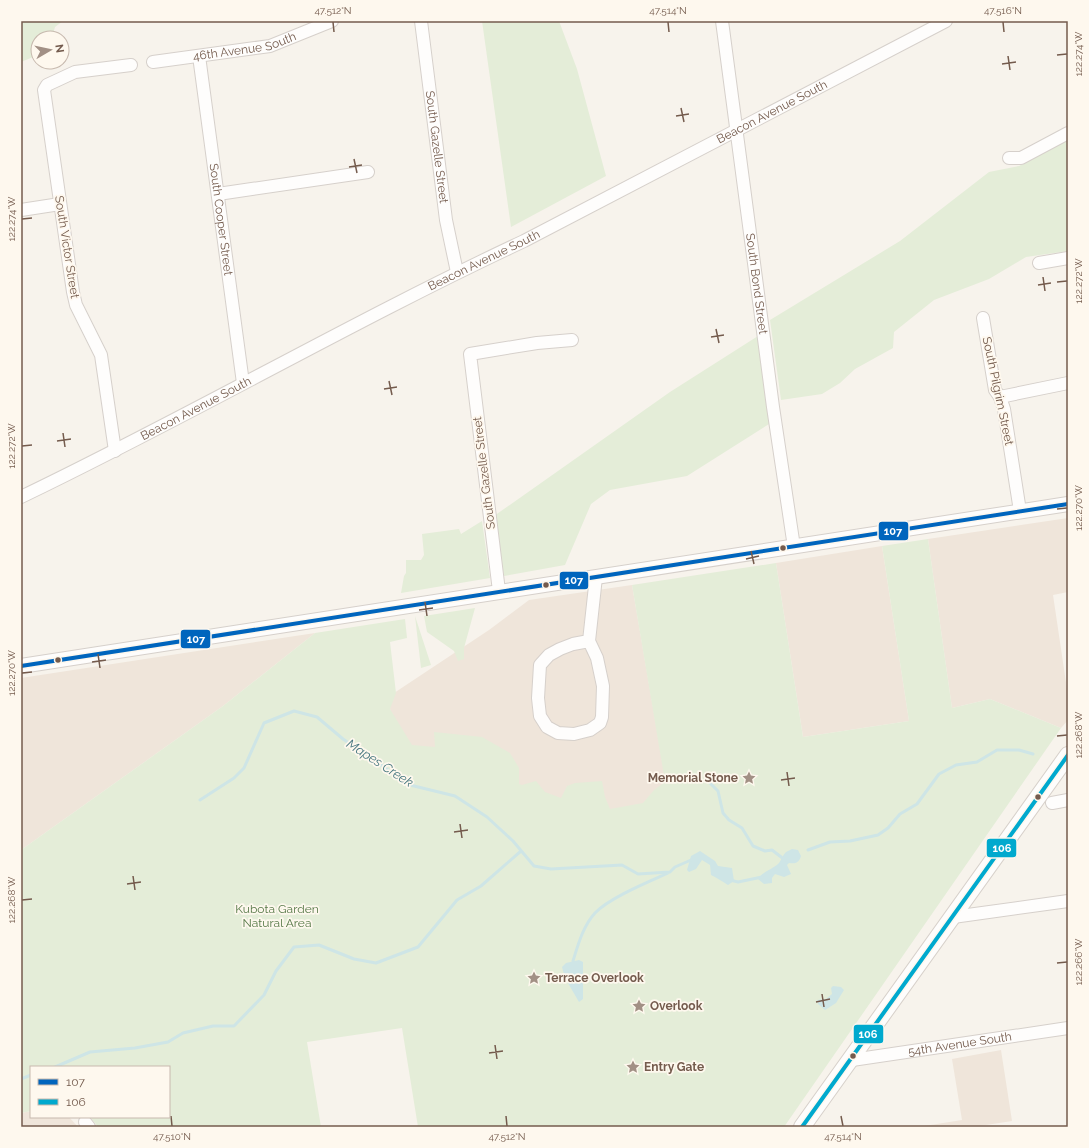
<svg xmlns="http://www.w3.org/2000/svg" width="1089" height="1148" viewBox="0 0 1089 1148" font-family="Raleway,sans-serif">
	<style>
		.residential { fill: #efe5da }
		.green { fill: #e4edd8 }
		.water { fill: #cee5e6 }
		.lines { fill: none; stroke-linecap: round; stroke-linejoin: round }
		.stream { stroke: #cee5e6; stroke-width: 3 }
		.minor-casing { stroke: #d6d0cb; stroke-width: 14 }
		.tertiary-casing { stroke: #d6d0cb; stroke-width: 16 }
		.secondary-casing { stroke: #d7d0ca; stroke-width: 18 }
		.minor { stroke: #fefdfc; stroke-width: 12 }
		.tertiary { stroke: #fefdfc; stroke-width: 14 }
		.secondary { stroke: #fefdfc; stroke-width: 16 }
		.bus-1-casing { stroke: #fef8ee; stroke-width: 7 }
		.bus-2-casing { stroke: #fef8ee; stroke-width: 7 }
		.bus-1 { stroke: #0065bd; stroke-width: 4 }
		.bus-2 { stroke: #00a9ce; stroke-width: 4 }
		.ticks { fill: none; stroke: #745b4d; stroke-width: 1.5 }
		.bus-dot { fill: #745b4d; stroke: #fef8ee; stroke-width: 1.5 }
		.labels { text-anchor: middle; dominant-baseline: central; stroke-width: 3.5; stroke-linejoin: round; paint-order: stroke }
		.street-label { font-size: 12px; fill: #745b4d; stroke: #fef8ee }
		.poi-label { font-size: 12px; font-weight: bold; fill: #745b4d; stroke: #fef8ee; text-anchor: start }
		.park-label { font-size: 12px; fill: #557846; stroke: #fef8ee }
		.water-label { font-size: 13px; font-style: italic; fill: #45767f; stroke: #fef8ee }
		.line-badge { stroke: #fef8ee; stroke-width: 1.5 }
		.badge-label { font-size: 11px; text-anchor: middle; font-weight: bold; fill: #fff }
		.neatline { fill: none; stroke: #745b4d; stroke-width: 1.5 }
		.ticks-label { font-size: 10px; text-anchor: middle; fill: #745b4d }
	</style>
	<rect width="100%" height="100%" fill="#f7f3ec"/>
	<path class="residential" d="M1068 518V592L1053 595 1068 696V720L1061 728 990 699 952 708 928 539Z
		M882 546 909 721 803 737 776 563Z
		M632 585 681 871 399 761 388 697 489 630 529 600Z
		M315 633 223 706 21 850V678Z
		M1001 1050 1012 1121 973 1127H918L962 1120 952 1059Z
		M31 1111V1117H69L78 1127H21V1113Z"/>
	<path class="green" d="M21 21H63L55 27 52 38H38V55L21 62Z
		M482 21H559L577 69 606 176 511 227Z
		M1068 140V251L1026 257 989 279 934 300 894 332 893 348 855 369 840 383 822 394 781 400 770 320 900 241 989 172 1019 166Z
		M758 336 769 424 687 476 610 490 591 504 565 565 504 576 494 516 670 392Z
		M482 521 490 578 401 593 404 576 406 573V560H421L424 555 422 534 459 529 461 534Z
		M928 539 952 708 990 699 1061 728 784 1127H418L402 1028 307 1042 321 1127H98L90 1117H169V1067H31V1111L21 1113V850L223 706 315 633 405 619 407 638 390 642 396 693 390 709 412 745 435 747 434 732 482 737 510 753 519 768V784L522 785 536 781 545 792 561 798 567 786 575 783 602 781 605 797 610 809 643 803 654 790 665 782 632 585 776 563 803 737 909 721 882 546Z
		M475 608 464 648V659L458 661 454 651 427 632 424 616Z
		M415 616 431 665 421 668Z"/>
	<path class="water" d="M792 849 798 850 801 856C799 863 795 864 789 863L787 865 791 874 784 877 775 874 772 878V883L764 884 758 879C762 872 773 869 779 863 781 860 783 855 786 852Z
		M700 851 715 861 718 866 732 868 734 881 728 885C722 881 717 878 711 875L710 865 702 860 696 869 689 872 687 870 691 856Z
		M579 960 583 962V999L579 1002 565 978 562 967 566 963Z
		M833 986 841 987 844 990 836 1003 825 1010 818 1004 817 1000 826 999 832 994 831 988Z"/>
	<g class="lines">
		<path class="stream" d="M707 780 718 791 723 813 729 820 742 828 753 846 765 851 772 850 785 860
			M200 800 234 778 244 768 264 723 294 711 317 717 343 739 410 785 455 796 487 817 513 841 534 866 551 869 622 865 638 874 670 872 675 867 691 860
			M808 850 830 842 850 841 878 835 888 828 900 814 917 804 939 774 956 765 977 762 997 750H1019L1033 754
			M730 880 738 882 762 877
			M573 961C578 945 583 926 595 913 609 898 648 882 668 873
			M55 1067 90 1052 135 1048 168 1042 183 1033 213 1026H234L264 995 276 971 294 947 319 945 354 959 376 963 418 947 457 900 481 886 521 851
			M21 1079 31 1075"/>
		<g class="minor-casing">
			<g id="minor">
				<path id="s1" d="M421 21 446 220 457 272"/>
				<path id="s2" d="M722 21 773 407 794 547"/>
				<path id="s3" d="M199 56 243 383"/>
				<path id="s4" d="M153 62 270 46 332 21"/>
				<path d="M1009 158H1021L1068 133"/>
				<path d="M218 194 368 172"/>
				<path d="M21 210 60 204"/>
				<path d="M1039 263 1068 258"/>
				<path d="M983 318 995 390 1000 397 1004 409 1020 511"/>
				<path d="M1000 397 1068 383"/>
				<path d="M115 451 101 355 76 305 73 292 44 90 47 85 75 72 131 65"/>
				<path id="s5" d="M21 497C190 416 353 321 524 241L946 21"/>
				<path d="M499 591 470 354 537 343 572 340"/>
				<path d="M589 641 573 644 560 649 549 655 540 665 538 698 540 716 547 727 558 733 574 734 590 730 600 723 602 717 603 686 597 658 589 641 596 577"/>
				<path d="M1052 803 1068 800"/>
				<path d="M953 917 1068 901"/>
				<path id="s6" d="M852 1060 1068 1028"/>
				<path d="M85 1122 89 1127"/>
			</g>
		</g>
		<g class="tertiary-casing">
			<path id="tertiary" d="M21 666 1068 504"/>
		</g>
		<g class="secondary-casing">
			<path id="secondary" d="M802 1127 1068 755"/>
		</g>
		<use href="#minor" class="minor"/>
		<use href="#tertiary" class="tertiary"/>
		<use href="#secondary" class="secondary"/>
		<g class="bus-1-casing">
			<path id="bus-1" d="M21 666 1068 504"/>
		</g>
		<g class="bus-2-casing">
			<path id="bus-2" d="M802 1127 1068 755"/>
		</g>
		<use href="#bus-1" class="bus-1"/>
		<use href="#bus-2" class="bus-2"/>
	</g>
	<path class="ticks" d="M333 22 334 32M668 22 669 32M1003 22 1004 32M1057 55 1067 54M1008 56 1010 70M1002 64 1016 62M681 108 684 122M676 116 689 114M354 159 357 173M349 167 362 165M22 219 32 218M1043 277 1045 291M1057 282 1067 281M1038 285 1051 283M716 329 719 343M711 337 724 335M389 381 392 395M384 389 397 387M63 433 65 447M57 441 71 439M22 446 32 445M1057 509 1067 508M751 551 754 564M746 559 759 556M425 602 427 616M419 610 433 608M98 654 100 668M92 662 106 660M22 673 32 672M1057 736 1067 735M787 772 789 786M781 780 795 778M460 824 462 838M454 832 468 830M133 876 135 890M127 884 141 882M22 900 32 899M1057 963 1067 962M822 994 824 1007M816 1002 830 999M495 1045 497 1059M489 1053 503 1051M171 1116 172 1126M506 1116 507 1126M841 1116 843 1126"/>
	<defs>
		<g id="sight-bare" transform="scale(1.08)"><path d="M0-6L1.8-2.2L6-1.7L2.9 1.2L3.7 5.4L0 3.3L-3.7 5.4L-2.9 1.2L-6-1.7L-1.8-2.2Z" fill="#a29085" stroke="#fef8ee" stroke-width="2.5" paint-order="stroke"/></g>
	</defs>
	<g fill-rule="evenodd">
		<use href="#sight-bare" x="749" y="778"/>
		<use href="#sight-bare" x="534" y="978"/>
		<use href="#sight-bare" x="639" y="1006"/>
		<use href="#sight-bare" x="633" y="1067"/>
	</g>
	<g class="bus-dot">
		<circle cx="783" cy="548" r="3.5"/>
		<circle cx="546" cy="585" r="3.5"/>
		<circle cx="58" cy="660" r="3.5"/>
		<circle cx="1038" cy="797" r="3.5"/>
		<circle cx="853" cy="1056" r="3.5"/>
	</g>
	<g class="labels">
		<g class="street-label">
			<text stroke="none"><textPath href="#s4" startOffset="93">46th Avenue South</textPath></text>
			<text stroke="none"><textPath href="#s5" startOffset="844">Beacon Avenue South</textPath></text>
			<text stroke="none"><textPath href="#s1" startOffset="127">South Gazelle Street</textPath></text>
			<text stroke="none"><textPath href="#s3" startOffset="165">South Cooper Street</textPath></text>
			<text transform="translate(67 247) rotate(81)">South Victor Street</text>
			<text stroke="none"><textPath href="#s5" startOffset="520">Beacon Avenue South</textPath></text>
			<text stroke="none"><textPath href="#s2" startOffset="265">South Bond Street</textPath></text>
			<text transform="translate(998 391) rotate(78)">South Pilgrim Street</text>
			<text stroke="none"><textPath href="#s5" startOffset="196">Beacon Avenue South</textPath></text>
			<text transform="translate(484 473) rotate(-97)">South Gazelle Street</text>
			<text stroke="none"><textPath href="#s6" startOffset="109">54th Avenue South</textPath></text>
		</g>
		<g class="poi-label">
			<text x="738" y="778" text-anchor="end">Memorial Stone</text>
			<text x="545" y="978">Terrace Overlook</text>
			<text x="650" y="1006">Overlook</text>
			<text x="644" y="1067">Entry Gate</text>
		</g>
		<g class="park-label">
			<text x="277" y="909">Kubota Garden<tspan x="277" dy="14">Natural Area</tspan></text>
		</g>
		<g class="water-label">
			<text transform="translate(380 763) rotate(33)">Mapes Creek</text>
		</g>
	</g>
	<g class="line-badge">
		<rect x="878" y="521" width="31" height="20" rx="4" fill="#0065bd"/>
		<rect x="559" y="571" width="30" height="19" rx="4" fill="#0065bd"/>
		<rect x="180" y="629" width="31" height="20" rx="4" fill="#0065bd"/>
		<rect x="986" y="838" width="31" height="20" rx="4" fill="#00a9ce"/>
		<rect x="853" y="1024" width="31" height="20" rx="4" fill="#00a9ce"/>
	</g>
	<g class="badge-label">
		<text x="893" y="535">107</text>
		<text x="574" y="584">107</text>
		<text x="196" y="643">107</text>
		<text x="1002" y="852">106</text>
		<text x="868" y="1038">106</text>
	</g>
	<rect width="1089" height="1148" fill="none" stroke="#fef8ee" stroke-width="44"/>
	<rect x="30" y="1066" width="140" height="52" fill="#fef8ee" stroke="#c7b9ae"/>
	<rect x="38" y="1079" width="20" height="6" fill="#0065bd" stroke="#c7b9ae"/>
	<text x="66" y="1086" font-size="12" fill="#745b4d">107</text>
	<rect x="38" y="1099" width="20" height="6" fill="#00a9ce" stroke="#c7b9ae"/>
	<text x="66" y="1106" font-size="12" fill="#745b4d">106</text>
	<g transform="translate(50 50) rotate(81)"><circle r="19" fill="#fef8ee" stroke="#c7b9ae"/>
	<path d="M0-3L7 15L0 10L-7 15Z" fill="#a29085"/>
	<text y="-6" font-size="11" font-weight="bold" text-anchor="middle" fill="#745b4d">N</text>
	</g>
	<rect x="22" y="22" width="1045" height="1104" class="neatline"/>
	<g class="ticks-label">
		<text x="333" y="14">47.512°N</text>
		<text x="668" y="14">47.514°N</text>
		<text x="1003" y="14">47.516°N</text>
		<text transform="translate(1078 54) rotate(-90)" y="4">122.274°W</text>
		<text transform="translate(11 219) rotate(-90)" y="4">122.274°W</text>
		<text transform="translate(1078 281) rotate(-90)" y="4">122.272°W</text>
		<text transform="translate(11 446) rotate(-90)" y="4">122.272°W</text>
		<text transform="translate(1078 508) rotate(-90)" y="4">122.270°W</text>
		<text transform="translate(11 673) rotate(-90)" y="4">122.270°W</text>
		<text transform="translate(1078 735) rotate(-90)" y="4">122.268°W</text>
		<text transform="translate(11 900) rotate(-90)" y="4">122.268°W</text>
		<text transform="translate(1078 962) rotate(-90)" y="4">122.266°W</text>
		<text x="172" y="1140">47.510°N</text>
		<text x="507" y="1140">47.512°N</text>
		<text x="843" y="1140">47.514°N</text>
	</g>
</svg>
